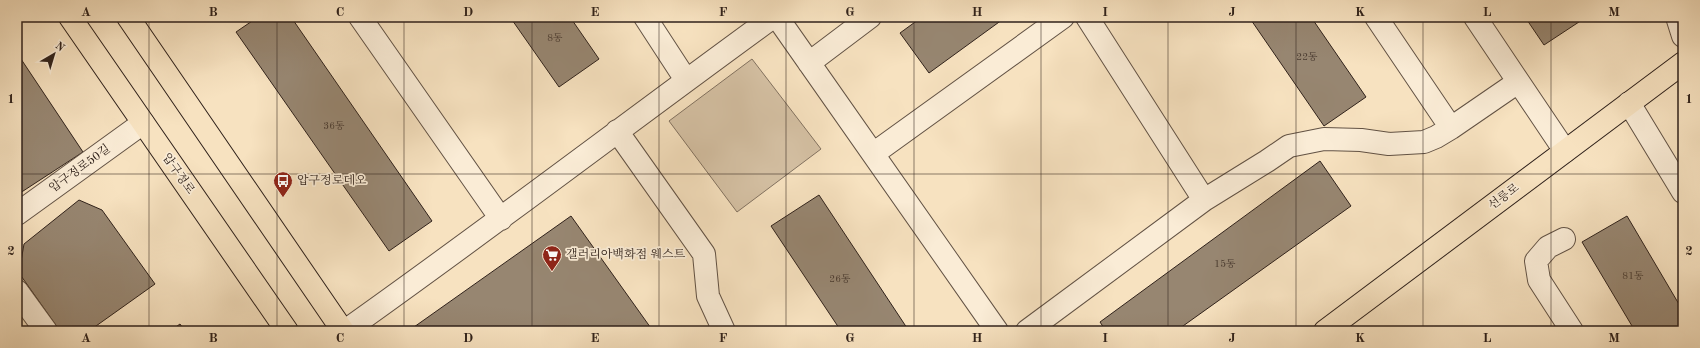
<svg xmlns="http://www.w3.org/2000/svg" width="1700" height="348" viewBox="0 0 1700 348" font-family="'Old Standard TT','Noto Serif KR',serif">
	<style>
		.green { fill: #d5c1a4; stroke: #827260 }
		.building { fill: #978671; stroke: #30221b }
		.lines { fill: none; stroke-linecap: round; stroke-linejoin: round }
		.minor-casing { stroke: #625244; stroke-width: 24 }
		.major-casing { stroke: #30221b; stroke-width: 24 }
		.minor { stroke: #faecd6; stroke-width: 22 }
		.major { stroke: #f7e2c0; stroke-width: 22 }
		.grid { fill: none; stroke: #30221b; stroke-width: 1; stroke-opacity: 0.55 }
		.labels { text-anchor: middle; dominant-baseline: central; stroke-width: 3.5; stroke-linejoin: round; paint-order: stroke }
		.number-label { font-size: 10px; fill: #4a3b30 }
		.street-label { font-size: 12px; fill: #30221b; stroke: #faecd6 }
		.poi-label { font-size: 12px; fill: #30221b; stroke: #faecd6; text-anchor: start }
		.neatline { fill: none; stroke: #30221b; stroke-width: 1.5 }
		.grid-label { font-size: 13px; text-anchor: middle; font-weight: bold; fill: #30221b }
	</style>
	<rect width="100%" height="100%" fill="#f7e2c0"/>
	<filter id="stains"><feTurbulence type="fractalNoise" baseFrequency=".005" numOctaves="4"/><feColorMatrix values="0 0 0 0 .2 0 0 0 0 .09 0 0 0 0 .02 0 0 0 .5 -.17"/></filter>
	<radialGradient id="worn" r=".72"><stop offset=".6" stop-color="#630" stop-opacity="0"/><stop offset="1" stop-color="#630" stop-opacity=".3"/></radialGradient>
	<path class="green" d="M752 59 821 149 737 212 669 121Z"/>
	<path class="building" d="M258 17H291L432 221 389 251 236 32Z
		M510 17H570L599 59 559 87Z
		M922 17H1006L929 73 900 33Z
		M1249 17H1311L1366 97 1324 126Z
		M1525 17H1584L1585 18 1544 45Z
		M21 59 83 152 17 195V62Z
		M1320 161 1351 206 1176 331H1106L1100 322Z
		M819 195 909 331H841L771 226Z
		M79 200 102 210 155 284 89 331H60L19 273 24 244Z
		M571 216 653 331H417L414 327Z
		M1627 216 1683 311V331H1635L1582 242Z
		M180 324 185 331H170Z"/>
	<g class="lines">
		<g class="minor-casing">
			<path id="minor" d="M360 17 501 219
				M645 17 686 80
				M777 17 997 331
				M1087 17 1204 200
				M1376 17 1451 128
				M1475 17 1565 151
				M1677 17 1683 36
				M809 63 870 17
				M1629 103 1683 192
				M617 131 704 254 708 296 724 331
				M873 154 1063 17
				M17 214 143 123
				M1564 239 1548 247 1536 261 1539 280 1572 331
				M17 291 46 331
				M345 331C489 229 630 121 773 17
				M1027 331 1204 200 1267 161 1289 146 1324 139 1361 140 1389 144 1424 142 1436 137 1451 128 1518 82"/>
		</g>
		<g class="major-casing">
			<path id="major" d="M70 17 287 331
				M128 17 343 331
				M1325 331 1683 63"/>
		</g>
		<use href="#minor" class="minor"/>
		<use href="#major" class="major"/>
	</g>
	<path class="grid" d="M149 17V331M277 17V331M404 17V331M532 17V331M659 17V331M786 17V331M914 17V331M1041 17V331M1168 17V331M1296 17V331M1423 17V331M1551 17V331M17 174H1683"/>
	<defs>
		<g id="bus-pin" transform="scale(1)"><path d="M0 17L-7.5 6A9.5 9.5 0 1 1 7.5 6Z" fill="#8f2418" stroke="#faecd6"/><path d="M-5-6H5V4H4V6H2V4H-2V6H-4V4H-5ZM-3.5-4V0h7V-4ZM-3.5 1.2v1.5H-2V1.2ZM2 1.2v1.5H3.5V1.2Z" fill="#fff"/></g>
		<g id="supermarket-pin" transform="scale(1)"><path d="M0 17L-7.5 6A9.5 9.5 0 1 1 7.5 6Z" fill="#8f2418" stroke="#faecd6"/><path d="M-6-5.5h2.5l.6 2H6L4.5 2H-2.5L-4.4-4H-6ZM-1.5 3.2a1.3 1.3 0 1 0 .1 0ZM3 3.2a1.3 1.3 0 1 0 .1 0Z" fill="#fff"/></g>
	</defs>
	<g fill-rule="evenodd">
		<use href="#bus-pin" x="283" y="181"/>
		<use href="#supermarket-pin" x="552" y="255"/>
	</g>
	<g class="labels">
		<g class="number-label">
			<text x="555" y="38">8동</text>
			<text x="1307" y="57">22동</text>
			<text x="334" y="126">36동</text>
			<text x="1225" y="264">15동</text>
			<text x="1633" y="276">81동</text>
			<text x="840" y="279">26동</text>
		</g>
		<g class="street-label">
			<text transform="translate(80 169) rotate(-36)">압구정로50길</text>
			<text transform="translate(178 174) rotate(55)">압구정로</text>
			<text transform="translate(1504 197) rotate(-37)">선릉로</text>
		</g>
		<g class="poi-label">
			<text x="297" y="181">압구정로데오</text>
			<text x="566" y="255">갤러리아백화점 웨스트</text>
		</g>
	</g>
	<rect width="1700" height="348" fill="none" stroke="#f7e2c0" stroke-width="44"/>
	<g transform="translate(54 54) rotate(38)" stroke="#faecd6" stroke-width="3" paint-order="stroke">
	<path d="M0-3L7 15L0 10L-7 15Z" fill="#30221b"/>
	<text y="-6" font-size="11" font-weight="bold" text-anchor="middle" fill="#30221b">N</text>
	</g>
	<rect x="22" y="22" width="1656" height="304" class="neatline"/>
	<g class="grid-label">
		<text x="86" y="16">A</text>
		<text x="213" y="16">B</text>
		<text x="340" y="16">C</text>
		<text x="468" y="16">D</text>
		<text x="595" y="16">E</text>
		<text x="723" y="16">F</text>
		<text x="850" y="16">G</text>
		<text x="977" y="16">H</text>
		<text x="1105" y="16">I</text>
		<text x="1232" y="16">J</text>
		<text x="1360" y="16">K</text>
		<text x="1487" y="16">L</text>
		<text x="1614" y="16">M</text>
		<text x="11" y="103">1</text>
		<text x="1689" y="103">1</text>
		<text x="11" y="255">2</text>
		<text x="1689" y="255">2</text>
		<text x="86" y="342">A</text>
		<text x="213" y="342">B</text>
		<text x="340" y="342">C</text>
		<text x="468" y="342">D</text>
		<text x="595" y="342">E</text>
		<text x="723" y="342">F</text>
		<text x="850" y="342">G</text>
		<text x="977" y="342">H</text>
		<text x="1105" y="342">I</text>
		<text x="1232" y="342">J</text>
		<text x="1360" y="342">K</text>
		<text x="1487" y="342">L</text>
		<text x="1614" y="342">M</text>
	</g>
	<rect width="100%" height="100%" filter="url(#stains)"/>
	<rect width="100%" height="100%" fill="url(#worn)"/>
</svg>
